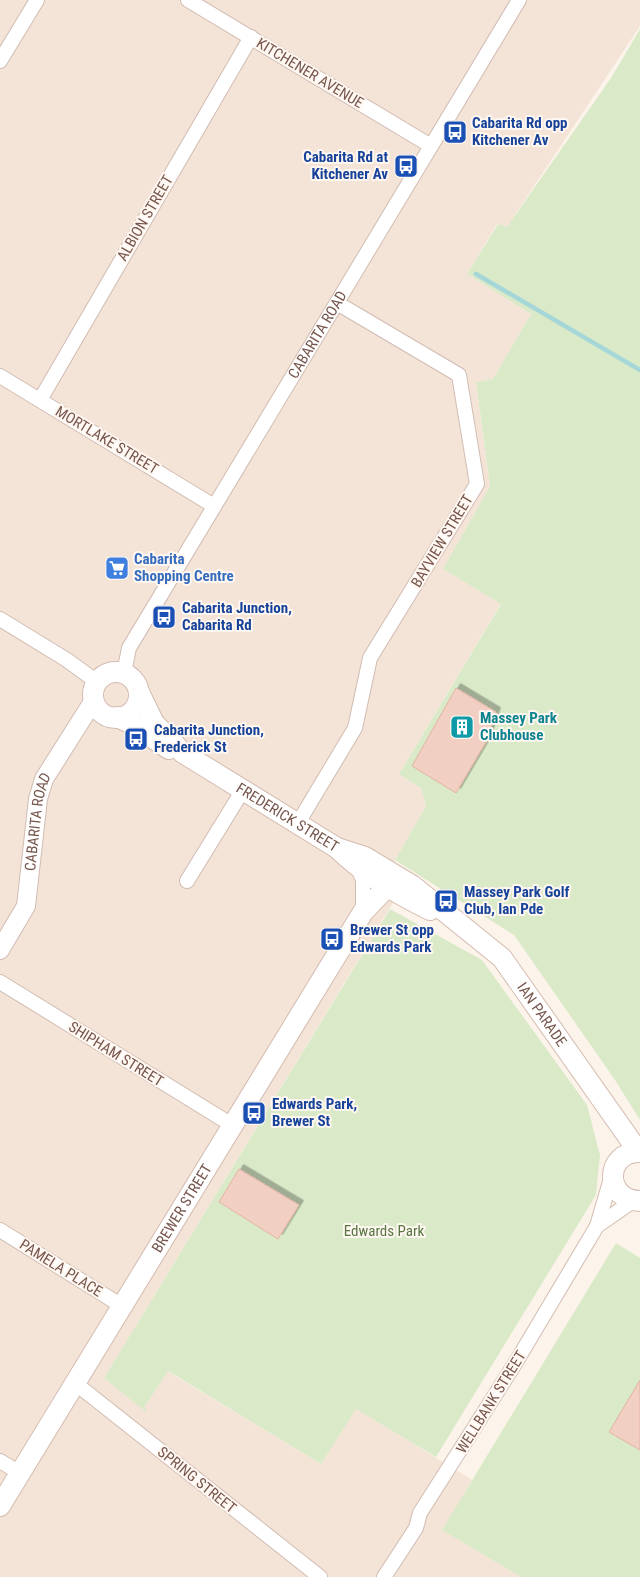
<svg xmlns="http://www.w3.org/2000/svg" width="640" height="1577" viewBox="0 0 640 1577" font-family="'Roboto Condensed',sans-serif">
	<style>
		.residential { fill: #f4e4d8 }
		.green { fill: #daeac8 }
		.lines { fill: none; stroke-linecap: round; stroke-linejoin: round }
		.stream { stroke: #a5d6d8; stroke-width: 4.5 }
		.building { fill: #f1cfc2; stroke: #e3b3a3; filter: url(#shadow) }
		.minor-casing { stroke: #d1bcb2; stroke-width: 16 }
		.tertiary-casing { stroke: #d1bcb2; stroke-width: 20 }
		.secondary-casing { stroke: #d4bbaf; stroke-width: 22 }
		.minor { stroke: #fff; stroke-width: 14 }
		.tertiary { stroke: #fff; stroke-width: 18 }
		.secondary { stroke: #fff; stroke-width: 20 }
		.labels { text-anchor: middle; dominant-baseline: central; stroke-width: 4; stroke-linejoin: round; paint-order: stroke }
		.street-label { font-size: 15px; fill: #77574d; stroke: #fff7f1 }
		.transit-label { font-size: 15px; font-weight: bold; fill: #164399; stroke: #fff7f1; text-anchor: start }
		.shop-label { font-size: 15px; font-weight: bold; fill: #366cbe; stroke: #fff7f1; text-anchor: start }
		.culture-label { font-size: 15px; font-weight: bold; fill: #0d838f; stroke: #fff7f1; text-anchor: start }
		.park-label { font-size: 15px; fill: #587642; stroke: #fff7f1 }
	</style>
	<defs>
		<filter id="shadow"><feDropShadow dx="4.5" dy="-4.5" stdDeviation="0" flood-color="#0004"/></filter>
	</defs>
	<rect width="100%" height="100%" fill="#fcf3ea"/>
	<path class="residential" d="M0 0H640V26L507 227 497 224 467 274 531 314 493 379 476 382 490 486 443 569 501 603 399 774 421 788 426 806 395 860 393 903 104 1378 167 1371 321 1464 356 1408 472 1480 443 1530 521 1577H0Z"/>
	<path class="green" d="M640 29V1120L615 1080 514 935 395 860 426 806 421 788 399 774 501 604 443 569 490 486 476 382 493 379 531 314 467 274 498 224 507 227 611 78Z
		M390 909 482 960 587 1105 600 1155 596 1195 436 1457 356 1409 321 1464 168 1371 145 1406 146 1412 104 1378Z
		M616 1243 640 1258V1577H521L442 1530Z"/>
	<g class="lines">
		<path class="stream" d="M476 274 640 370"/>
	</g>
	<path class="building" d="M456 688 496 712 486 742 456 793 412 766Z
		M239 1169 299 1205 278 1239 219 1202Z
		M640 1380V1450L609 1432Z"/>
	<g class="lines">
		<g class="minor-casing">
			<g id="minor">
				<path d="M188 0 431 146"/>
				<path d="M0 61 37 0"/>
				<path d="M0 376 214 506"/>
				<path d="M40 400 251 37"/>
				<path d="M0 619 67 660 97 682"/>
				<path id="s1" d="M124 673 129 648 519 0"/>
				<path d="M298 823 355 728 370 658 477 484 459 375 337 303"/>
				<path d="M358 868 363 880V912"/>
				<path d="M187 881 243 790"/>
				<path d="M0 982 232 1125"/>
				<path d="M597 1226 633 1201"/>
				<path d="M0 1230 122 1306"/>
				<path d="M75 1383 320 1577"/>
				<path d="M0 1461 20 1473"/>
				<path d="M384 1577 416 1528 420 1513 516 1362 597 1226 612 1175"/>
			</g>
		</g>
		<g class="tertiary-casing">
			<g id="tertiary">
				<path id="s2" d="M0 950 26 906 38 799 44 779 94 700"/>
			</g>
		</g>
		<g class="secondary-casing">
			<g id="secondary">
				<circle cx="116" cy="695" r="23"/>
				<path id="s3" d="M139 692 154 723 183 753 337 848C365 875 396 893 430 910"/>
				<path d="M117 717 130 723 169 749"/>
				<path id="s4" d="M337 848 365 857 413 886 502 958 638 1151"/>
				<path d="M640 1152C605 1151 603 1200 640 1201"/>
				<path id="s5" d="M0 1506 363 912 387 887"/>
			</g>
		</g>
		<use href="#minor" class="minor"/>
		<use href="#tertiary" class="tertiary"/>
		<use href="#secondary" class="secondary"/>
	</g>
	<defs>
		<g id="bus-square" transform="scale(1.25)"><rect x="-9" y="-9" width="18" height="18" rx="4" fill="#1a4fb4" stroke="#fff7f1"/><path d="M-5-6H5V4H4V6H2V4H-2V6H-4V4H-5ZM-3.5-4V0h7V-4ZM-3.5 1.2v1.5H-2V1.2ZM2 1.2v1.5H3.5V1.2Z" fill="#fff"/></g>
		<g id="supermarket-square" transform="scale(1.25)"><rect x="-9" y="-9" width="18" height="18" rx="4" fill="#3f7fe0" stroke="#fff7f1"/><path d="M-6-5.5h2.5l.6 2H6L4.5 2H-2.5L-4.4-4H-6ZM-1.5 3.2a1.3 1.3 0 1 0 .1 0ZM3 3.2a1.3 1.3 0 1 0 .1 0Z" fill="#fff"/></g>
		<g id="building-square" transform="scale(1.25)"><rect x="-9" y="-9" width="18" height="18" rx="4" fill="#0f9aa8" stroke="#fff7f1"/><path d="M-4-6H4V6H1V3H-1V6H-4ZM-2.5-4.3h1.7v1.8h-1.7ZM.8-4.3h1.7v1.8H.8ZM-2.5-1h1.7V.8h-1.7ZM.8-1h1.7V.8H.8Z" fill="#fff"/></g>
	</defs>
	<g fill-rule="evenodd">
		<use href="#bus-square" x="455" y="132"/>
		<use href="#bus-square" x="406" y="166"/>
		<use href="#supermarket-square" x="117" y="568"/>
		<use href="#bus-square" x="164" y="617"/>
		<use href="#building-square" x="462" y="727"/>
		<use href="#bus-square" x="136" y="739"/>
		<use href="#bus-square" x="446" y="901"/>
		<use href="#bus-square" x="332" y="939"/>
		<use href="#bus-square" x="254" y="1113"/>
	</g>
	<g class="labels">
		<g class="street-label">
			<text transform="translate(310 73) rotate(31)">KITCHENER AVENUE</text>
			<text transform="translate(145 218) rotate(-60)">ALBION STREET</text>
			<text stroke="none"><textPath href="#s1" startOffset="391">CABARITA ROAD</textPath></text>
			<text transform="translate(107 440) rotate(31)">MORTLAKE STREET</text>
			<text transform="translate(442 541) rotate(-59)">BAYVIEW STREET</text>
			<text stroke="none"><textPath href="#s3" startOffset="199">FREDERICK STREET</textPath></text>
			<text stroke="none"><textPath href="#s2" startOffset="136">CABARITA ROAD</textPath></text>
			<text stroke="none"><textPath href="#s4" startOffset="269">IAN PARADE</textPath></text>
			<text transform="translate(116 1054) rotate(32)">SHIPHAM STREET</text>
			<text stroke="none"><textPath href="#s5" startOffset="349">BREWER STREET</textPath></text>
			<text transform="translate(61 1268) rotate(32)">PAMELA PLACE</text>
			<text transform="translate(491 1402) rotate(-58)">WELLBANK STREET</text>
			<text transform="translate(197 1480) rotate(39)">SPRING STREET</text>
		</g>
		<g class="transit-label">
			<text x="472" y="123">Cabarita Rd opp<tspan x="472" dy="17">Kitchener Av</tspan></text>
			<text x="388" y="157" text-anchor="end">Cabarita Rd at<tspan x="388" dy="17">Kitchener Av</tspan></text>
			<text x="182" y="608">Cabarita Junction,<tspan x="182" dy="17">Cabarita Rd</tspan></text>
			<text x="154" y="730">Cabarita Junction,<tspan x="154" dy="17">Frederick St</tspan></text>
			<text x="464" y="892">Massey Park Golf<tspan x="464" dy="17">Club, Ian Pde</tspan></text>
			<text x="350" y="930">Brewer St opp<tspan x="350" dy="17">Edwards Park</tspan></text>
			<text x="272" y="1104">Edwards Park,<tspan x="272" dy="17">Brewer St</tspan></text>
		</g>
		<g class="shop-label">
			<text x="134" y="559">Cabarita<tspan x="134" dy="17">Shopping Centre</tspan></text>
		</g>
		<g class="culture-label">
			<text x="480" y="718">Massey Park<tspan x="480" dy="17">Clubhouse</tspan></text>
		</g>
		<g class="park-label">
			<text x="384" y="1231">Edwards Park</text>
		</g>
	</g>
</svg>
